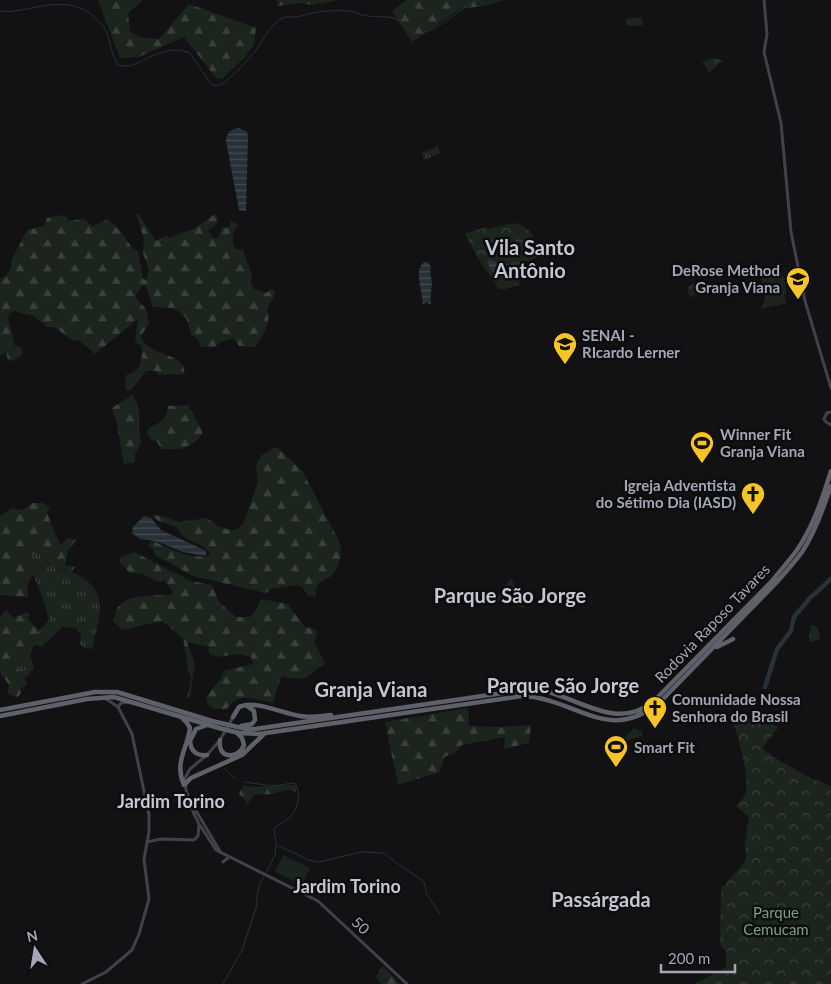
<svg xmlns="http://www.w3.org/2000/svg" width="831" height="984" viewBox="0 0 831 984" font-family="Lato,sans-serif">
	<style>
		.grass { fill: url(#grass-tufts) }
		.forest { fill: url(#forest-firs) }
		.park { fill: url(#park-crowns) }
		.pitch { fill: #1c241e }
		.water { fill: url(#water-rules) }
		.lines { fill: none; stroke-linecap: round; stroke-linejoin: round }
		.stream { stroke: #283038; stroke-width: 1 }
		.river { stroke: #283038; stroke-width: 4.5 }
		.secondary { stroke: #414249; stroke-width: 3 }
		.highway { stroke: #5f616a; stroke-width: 4.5 }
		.labels { text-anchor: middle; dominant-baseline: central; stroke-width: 5; stroke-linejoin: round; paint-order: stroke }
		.poi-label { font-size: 15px; font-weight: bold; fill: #a3a7b5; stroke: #0d0d0f; text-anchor: start }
		.street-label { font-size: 15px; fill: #a3a7b5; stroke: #0d0d0f }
		.park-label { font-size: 15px; fill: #79a17f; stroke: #0d0d0f }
		.quarter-label { font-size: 18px; font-weight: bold; fill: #c4c7d1; stroke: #0d0d0f }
		.district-label { font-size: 20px; font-weight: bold; fill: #c4c7d1; stroke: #0d0d0f }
	</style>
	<defs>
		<pattern id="grass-tufts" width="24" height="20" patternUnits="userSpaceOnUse" patternTransform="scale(1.25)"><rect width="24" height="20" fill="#1c241e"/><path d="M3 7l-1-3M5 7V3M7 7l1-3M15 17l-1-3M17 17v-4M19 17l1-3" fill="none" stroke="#3a413c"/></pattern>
		<pattern id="forest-firs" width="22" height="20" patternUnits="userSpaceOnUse" patternTransform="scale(1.25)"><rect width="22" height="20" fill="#1c241e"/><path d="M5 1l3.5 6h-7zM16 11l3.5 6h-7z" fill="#3a413c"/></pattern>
		<pattern id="park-crowns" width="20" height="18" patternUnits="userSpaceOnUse" patternTransform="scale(1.25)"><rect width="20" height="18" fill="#1c241e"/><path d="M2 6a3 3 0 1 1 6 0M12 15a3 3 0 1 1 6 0" fill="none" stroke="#3a413c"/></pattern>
		<pattern id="water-rules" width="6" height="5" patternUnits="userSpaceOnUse" patternTransform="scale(1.25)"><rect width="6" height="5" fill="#283038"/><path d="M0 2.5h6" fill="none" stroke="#444b53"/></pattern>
	</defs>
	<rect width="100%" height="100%" fill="#121214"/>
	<path class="grass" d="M438 146 440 153 425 160 422 153Z
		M40 550C43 555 47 562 51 566 56 570 67 570 73 573 112 590 99 616 92 649L84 648 80 644 81 635 76 628 62 627 42 647 34 645 30 655 34 668 25 678 15 666 14 659 49 620C45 599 35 579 26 560Z"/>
	<path class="forest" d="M98 0H143L128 13 130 31 140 37 159 39 189 4 256 28 254 45 245 57 222 79 216 78 184 37 139 57 120 58Z
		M276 0H339L313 5 300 3 278 6Z
		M406 0H505L483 6 460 9 412 42 392 11Z
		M138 213 156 241 167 235 169 238 195 228 215 214 218 218 216 225 208 230 213 238H217L222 228 229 227 231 221 238 225C232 232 231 241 235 249L243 250 252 275 250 282 254 289 266 293 272 289 276 293 267 309C272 324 263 334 255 347L239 346 233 338 220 342 215 347H201L197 338 192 336 186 318 174 308 153 307 146 287 142 286 135 297 146 309 149 323 141 336C147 357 189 353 184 374L158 375 156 371H146L132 389 127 390 125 388 126 375C142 372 142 359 142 346L135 342 138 319 95 354 80 341 70 339 55 327H47L34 316 13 311 8 317 15 346 22 348V355L13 361 8 360 6 352 0 355V279L7 275 11 267 12 259 27 230 44 226 47 218 64 215 70 221 83 219 93 226 108 219 122 233 132 248 138 251 143 279 146 280 149 270 143 253 144 239 136 214Z
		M132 395C145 411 136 424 141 442L135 454V462L124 464 117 424 112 408Z
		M188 405 203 432C192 449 181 450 161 449L157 441 151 440 147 432 149 427C160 424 168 418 168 406Z
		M273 448H278L303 472 340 543C343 553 339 568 331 576 326 580 318 582 316 589 316 591 316 594 316 597L308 596 302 587 296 585 271 589 266 593 193 576 155 555 153 548 148 546 151 542 154 541C169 549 191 559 208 556L210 553C201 541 182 542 177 527L159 521 152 516 154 515 162 516 179 522 207 518 218 526 230 530H236L243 524 258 482 256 467 258 461 262 455Z
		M32 503H43L50 508 47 513 60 545 68 538 76 540 68 551 65 565 75 567 71 572 52 567 39 550 26 560 33 574 27 585 28 597 0 595V516L12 508 23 510Z
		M134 552 191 581 212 585 219 602 236 617H250L257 608 261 599 288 604 305 627 315 629 317 633 314 642 325 663C305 679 306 682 281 676L273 703C255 699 239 691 227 709H215L208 705 206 697 222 677 223 671 253 664 251 657 238 654 216 657 209 653V647L187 642 195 664 190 698H187L191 678 188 669 183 638 162 621 122 630 113 621C114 618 115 613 117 609 125 593 154 596 170 595L173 592 165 581 158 582 143 574 130 573 120 563V558Z
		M6 610 14 618 27 612 30 614 28 619 40 631 14 659C16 669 24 674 27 684L20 689 21 693 17 698 7 693 9 685 0 672V617Z
		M468 708 469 726 501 727 531 725 529 743 504 749 505 737 462 745 456 752 444 757 440 772 398 785 385 722Z
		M243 785 253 787 294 785 297 787 295 792 290 789 271 794 254 795 245 807 246 801 239 794Z
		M383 966 400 984H381L376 976Z"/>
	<path class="park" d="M715 58 722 61 709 73 706 67 702 63 708 59Z
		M513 223C535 227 533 239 539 257L525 262 519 285 506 289H499L479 260 465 234 486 227 488 229Z
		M696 283 700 290 690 298 687 287Z
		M511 578 525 608 511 603 495 601Z
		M812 625 817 627 820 634 819 640 811 642 809 640 810 627Z
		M764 713 778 728 762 748 780 761 813 779 831 786V984H695L726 967V952L720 944 721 889 744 863 746 858 745 844 749 817 736 806C738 803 742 800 744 797 752 784 738 736 733 721L750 718Z
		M634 728 643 732 641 736 623 742V739Z"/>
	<path class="pitch" d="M642 17 643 25 627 26 626 19Z
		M782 272 787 293 784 295 787 303 761 309 765 299 761 278Z
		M283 855 310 868 302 885 275 872Z"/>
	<path class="water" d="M239 128 247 132 248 137 246 211 239 210 226 141C227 132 230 130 239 128Z
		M491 260 498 266 510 264 514 261 521 270 509 279C498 278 490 272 487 261Z
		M424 262H428L431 267C429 273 432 278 432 284 431 291 430 298 431 305L426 302 423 305C423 292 413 271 424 262Z
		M144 516 151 518 161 530 202 549 206 551V556L183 552 156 541 140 539 132 533 133 527Z"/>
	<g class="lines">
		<path class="stream" d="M0 11C9 13 18 10 27 9 57 2 83 0 103 26 111 37 110 53 118 65 134 70 148 55 163 52 172 49 181 50 190 53L211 84 217 86C229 82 247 61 256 50 264 40 271 20 286 17 290 16 296 18 301 16 316 11 333 10 349 11 356 11 361 16 367 16 376 17 385 16 394 18 405 22 407 37 422 33 440 29 459 9 477 0
			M225 769 236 779
			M245 782 272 786 294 783C302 790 298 810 291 816 286 821 279 824 274 828L276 845 295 853 308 860 319 862 361 852 383 853 424 882 427 895 440 914
			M266 873 275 855 276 846
			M223 984 242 950 257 905C256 894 259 886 264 876"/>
		<path class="river" d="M765 687 777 649 791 631 794 617 810 598 831 579"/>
		<path class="secondary" d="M764 0 767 34 764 52 781 123 791 232 805 301 831 388
			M831 412 827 413 824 419 826 422 831 425
			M118 707 121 703 128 702
			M233 717 220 740 207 755 190 769 185 778 186 790 194 814 199 824 216 850 318 901 407 984
			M192 804 221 853
			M147 842 161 839 194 840 198 836 199 825
			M223 862 229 857
			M82 984 106 972 132 950 139 934 149 899 144 859 149 832V815L132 734 118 707 105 698"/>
		<path class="highway" d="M717 647 733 639
			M0 710 95 692H117L212 721 246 729H255L530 689C573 691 612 734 653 702L772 581C780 571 789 561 797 550 813 527 823 497 831 471
			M0 716 87 699 114 697 219 728 239 733 259 734 522 696C577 698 608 746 661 701L776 583C785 573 794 563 802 552 815 532 823 509 831 486
			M233 717 239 707C253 699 284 714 300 716 310 718 321 716 331 715
			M182 718 187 723 190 728C187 750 174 762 184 785L191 778 242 755 265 733
			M207 725 196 729 190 741C191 752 197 756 207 755
			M241 726 252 724 255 720 254 711 247 706
			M220 740C217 760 239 759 244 745L242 738 237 733"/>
	</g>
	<defs>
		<g id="university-pin" transform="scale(1.25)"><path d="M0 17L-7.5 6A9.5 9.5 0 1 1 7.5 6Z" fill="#f7c327" stroke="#0d0d0f"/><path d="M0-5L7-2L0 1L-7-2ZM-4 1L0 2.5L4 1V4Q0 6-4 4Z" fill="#111"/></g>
		<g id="stadium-pin" transform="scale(1.25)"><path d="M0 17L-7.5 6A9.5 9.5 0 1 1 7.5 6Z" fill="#f7c327" stroke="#0d0d0f"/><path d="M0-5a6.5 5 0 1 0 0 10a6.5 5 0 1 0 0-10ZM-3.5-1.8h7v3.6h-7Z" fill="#111"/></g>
		<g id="church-pin" transform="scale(1.25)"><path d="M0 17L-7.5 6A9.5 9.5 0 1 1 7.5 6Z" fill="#f7c327" stroke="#0d0d0f"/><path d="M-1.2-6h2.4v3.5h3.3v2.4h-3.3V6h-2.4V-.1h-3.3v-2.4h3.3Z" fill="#111"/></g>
	</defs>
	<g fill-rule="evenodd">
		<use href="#university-pin" x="798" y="279"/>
		<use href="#university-pin" x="565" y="344"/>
		<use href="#stadium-pin" x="702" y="443"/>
		<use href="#church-pin" x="753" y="494"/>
		<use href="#church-pin" x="655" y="708"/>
		<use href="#stadium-pin" x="616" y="747"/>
	</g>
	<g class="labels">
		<g class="poi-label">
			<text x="780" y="270" text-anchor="end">DeRose Method<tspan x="780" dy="17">Granja Viana</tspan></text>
			<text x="582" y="335">SENAI -<tspan x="582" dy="17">RIcardo Lerner</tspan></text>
			<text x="720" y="434">Winner Fit<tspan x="720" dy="17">Granja Viana</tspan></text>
			<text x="736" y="485" text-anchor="end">Igreja Adventista<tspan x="736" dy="17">do Sétimo Dia (IASD)</tspan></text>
			<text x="672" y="699">Comunidade Nossa<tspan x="672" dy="17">Senhora do Brasil</tspan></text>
			<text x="634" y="747">Smart Fit</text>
		</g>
		<g class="street-label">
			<text transform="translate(712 623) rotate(-46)">Rodovia Raposo Tavares</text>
			<text transform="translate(361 925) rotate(43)">50</text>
		</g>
		<g class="park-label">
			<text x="776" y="912">Parque<tspan x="776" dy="17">Cemucam</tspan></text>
		</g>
		<g class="quarter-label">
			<text x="171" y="801">Jardim Torino</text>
			<text x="347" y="886">Jardim Torino</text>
		</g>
		<g class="district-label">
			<text x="530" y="247">Vila Santo<tspan x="530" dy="23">Antônio</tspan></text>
			<text x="510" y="595">Parque São Jorge</text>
			<text x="563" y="685">Parque São Jorge</text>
			<text x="371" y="689">Granja Viana</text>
			<text x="601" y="899">Passárgada</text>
		</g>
	</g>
	<g transform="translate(35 949) rotate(348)" stroke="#0d0d0f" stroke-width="4" paint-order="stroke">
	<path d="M0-4L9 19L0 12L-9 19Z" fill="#a3a7b5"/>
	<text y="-8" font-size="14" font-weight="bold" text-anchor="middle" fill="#a3a7b5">N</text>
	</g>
	<path d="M661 964v8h74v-8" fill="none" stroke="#a3a7b5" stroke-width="2.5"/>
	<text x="668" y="964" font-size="15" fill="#a3a7b5" stroke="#0d0d0f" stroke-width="4" paint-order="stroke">200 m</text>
</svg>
